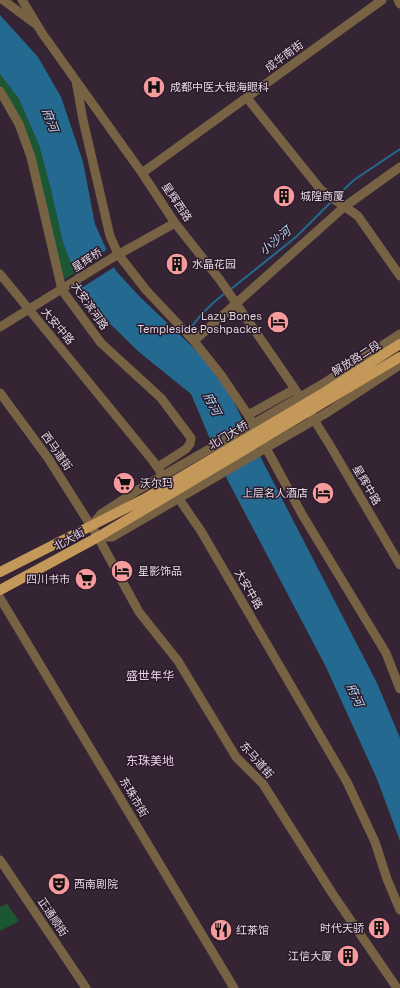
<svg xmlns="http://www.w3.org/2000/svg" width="400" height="988" viewBox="0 0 400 988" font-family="'Space Grotesk','Noto Sans SC',sans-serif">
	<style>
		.green { fill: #1c5733 }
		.water { fill: #24698f }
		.pier { fill: #352434 }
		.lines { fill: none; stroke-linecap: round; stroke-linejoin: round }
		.stream { stroke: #24698f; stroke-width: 2 }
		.minor { stroke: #776244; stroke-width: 9 }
		.major { stroke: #c39858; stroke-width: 10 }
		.labels { text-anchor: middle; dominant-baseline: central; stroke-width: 3; stroke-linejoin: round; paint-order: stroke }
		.street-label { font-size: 11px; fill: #e4d8e3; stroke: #2b1a2a }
		.poi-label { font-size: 11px; fill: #e4d8e3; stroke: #2b1a2a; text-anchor: start }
		.water-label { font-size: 12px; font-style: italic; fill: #b0d9f4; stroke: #2b1a2a }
		.neighbourhood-label { font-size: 12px; fill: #e5cee4; stroke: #2b1a2a }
	</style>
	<rect width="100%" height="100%" fill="#352434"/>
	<path class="green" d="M0 74 19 99 39 145 51 190 63 243 75 273 63 280 33 154 0 89Z
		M7 904 19 921 0 931V907Z"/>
	<path class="water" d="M0 15 38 57 61 97 83 162 95 224 116 271 140 297 201 355 231 396 262 460 377 683 400 738V841L377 779 326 667 227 479 191 394 139 352 104 318 82 291 63 243 51 190 39 145 19 99 0 74Z"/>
	<path class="pier" d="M108 249 116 266 83 287 76 269Z"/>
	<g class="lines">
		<path class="stream" d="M336 197 354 180 400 149
			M231 289 296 237 333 200
			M189 331C198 316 211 304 225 293"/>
		<path class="minor" d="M3 0 34 23
			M22 0 42 33 142 173 175 223 220 280 295 389 331 447 400 565
			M398 0 400 4
			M76 81 83 120 110 236 118 254 146 290 194 341 221 375 248 415 303 516 386 653 400 689
			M0 91 19 124 31 157 62 290 101 343 161 398 191 438 190 444 186 449 158 467
			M247 98 321 190 358 216 400 276
			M142 173 382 0
			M0 274 153 461 201 531 347 782 375 842 387 879 400 910
			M0 327 112 258 175 223
			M194 341 344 207 400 167
			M0 393 48 458 98 537 139 612 178 661 236 757 263 784 332 893 397 988
			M248 415 295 389
			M92 525 101 514 138 490 321 385 400 334
			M98 537H112L328 412 400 365
			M0 598 234 988
			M0 860 86 988"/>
		<path class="major" d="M0 572 144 499 325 392 400 344
			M0 590 98 537 400 357"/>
	</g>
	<defs>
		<g id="hospital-disc" transform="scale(1.15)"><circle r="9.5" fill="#f59b9e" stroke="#2b1a2a"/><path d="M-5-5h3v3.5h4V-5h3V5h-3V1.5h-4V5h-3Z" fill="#111"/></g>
		<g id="building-disc" transform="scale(1.15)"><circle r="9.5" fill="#f59b9e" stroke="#2b1a2a"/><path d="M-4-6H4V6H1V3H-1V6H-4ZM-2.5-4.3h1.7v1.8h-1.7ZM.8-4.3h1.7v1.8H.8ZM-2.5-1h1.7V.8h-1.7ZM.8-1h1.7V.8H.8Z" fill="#111"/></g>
		<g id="hotel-disc" transform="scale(1.15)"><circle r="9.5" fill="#f59b9e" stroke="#2b1a2a"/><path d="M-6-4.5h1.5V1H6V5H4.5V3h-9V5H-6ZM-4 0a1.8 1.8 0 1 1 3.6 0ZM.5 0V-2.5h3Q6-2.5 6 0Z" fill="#111"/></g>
		<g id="supermarket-disc" transform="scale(1.15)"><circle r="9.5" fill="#f59b9e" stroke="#2b1a2a"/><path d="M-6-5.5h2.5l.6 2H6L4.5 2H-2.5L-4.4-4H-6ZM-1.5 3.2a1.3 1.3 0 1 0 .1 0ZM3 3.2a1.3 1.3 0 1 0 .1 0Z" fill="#111"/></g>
		<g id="theatre-disc" transform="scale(1.15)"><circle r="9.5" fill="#f59b9e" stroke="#2b1a2a"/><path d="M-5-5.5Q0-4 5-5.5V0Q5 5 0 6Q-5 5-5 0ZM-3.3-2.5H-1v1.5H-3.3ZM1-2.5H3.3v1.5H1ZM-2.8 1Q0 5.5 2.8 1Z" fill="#111"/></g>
		<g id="restaurant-disc" transform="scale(1.15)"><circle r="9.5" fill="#f59b9e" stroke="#2b1a2a"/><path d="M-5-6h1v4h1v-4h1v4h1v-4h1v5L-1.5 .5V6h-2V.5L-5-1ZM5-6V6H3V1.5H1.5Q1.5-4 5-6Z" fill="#111"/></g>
	</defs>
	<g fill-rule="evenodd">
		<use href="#hospital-disc" x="154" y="87"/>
		<use href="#building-disc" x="284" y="196"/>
		<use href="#building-disc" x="177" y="264"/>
		<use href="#hotel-disc" x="278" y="322"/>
		<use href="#supermarket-disc" x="124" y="483"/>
		<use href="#hotel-disc" x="323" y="493"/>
		<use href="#hotel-disc" x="122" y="571"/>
		<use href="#supermarket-disc" x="86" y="579"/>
		<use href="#theatre-disc" x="59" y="884"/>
		<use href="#building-disc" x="379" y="928"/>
		<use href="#restaurant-disc" x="221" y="930"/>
		<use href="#building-disc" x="348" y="956"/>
	</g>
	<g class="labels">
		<g class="street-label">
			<text transform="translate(284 56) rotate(-36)">成华南街</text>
			<text transform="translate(177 202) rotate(56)">星辉西路</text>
			<text transform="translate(87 260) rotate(-33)">星辉桥</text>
			<text transform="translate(90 306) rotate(55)">大安滨河路</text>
			<text transform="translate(58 326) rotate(50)">大安中路</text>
			<text transform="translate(356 358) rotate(-32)">解放路二段</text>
			<text transform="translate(228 435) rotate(-31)">北门大桥</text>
			<text transform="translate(57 451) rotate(55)">西马道街</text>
			<text transform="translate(367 485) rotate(60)">星辉中路</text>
			<text transform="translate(69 539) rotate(-29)">北大街</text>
			<text transform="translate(249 589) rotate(60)">大安中路</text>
			<text transform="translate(257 760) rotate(49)">东马道街</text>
			<text transform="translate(134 797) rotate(59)">东珠市街</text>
			<text transform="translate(53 917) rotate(56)">正通顺街</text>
		</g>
		<g class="poi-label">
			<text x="170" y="87">成都中医大银海眼科</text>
			<text x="300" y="196">城隍商厦</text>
			<text x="192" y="264">水晶花园</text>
			<text x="262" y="316" text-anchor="end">Lazy Bones<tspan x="262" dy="13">Templeside Poshpacker</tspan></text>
			<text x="140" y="483">沃尔玛</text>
			<text x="308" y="493" text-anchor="end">上层名人酒店</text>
			<text x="138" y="571">星影饰品</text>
			<text x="70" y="579" text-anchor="end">四川书市</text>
			<text x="74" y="884">西南剧院</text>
			<text x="364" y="928" text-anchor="end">时代天骄</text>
			<text x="236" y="930">红茶馆</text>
			<text x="332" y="956" text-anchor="end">江信大厦</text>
		</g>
		<g class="water-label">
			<text transform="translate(50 120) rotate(69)">府河</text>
			<text transform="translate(275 241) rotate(-39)">小沙河</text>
			<text transform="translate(212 404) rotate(63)">府河</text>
			<text transform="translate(355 695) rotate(65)">府河</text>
		</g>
		<g class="neighbourhood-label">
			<text x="150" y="676">盛世年华</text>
			<text x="150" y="761">东珠美地</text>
		</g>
	</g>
</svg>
